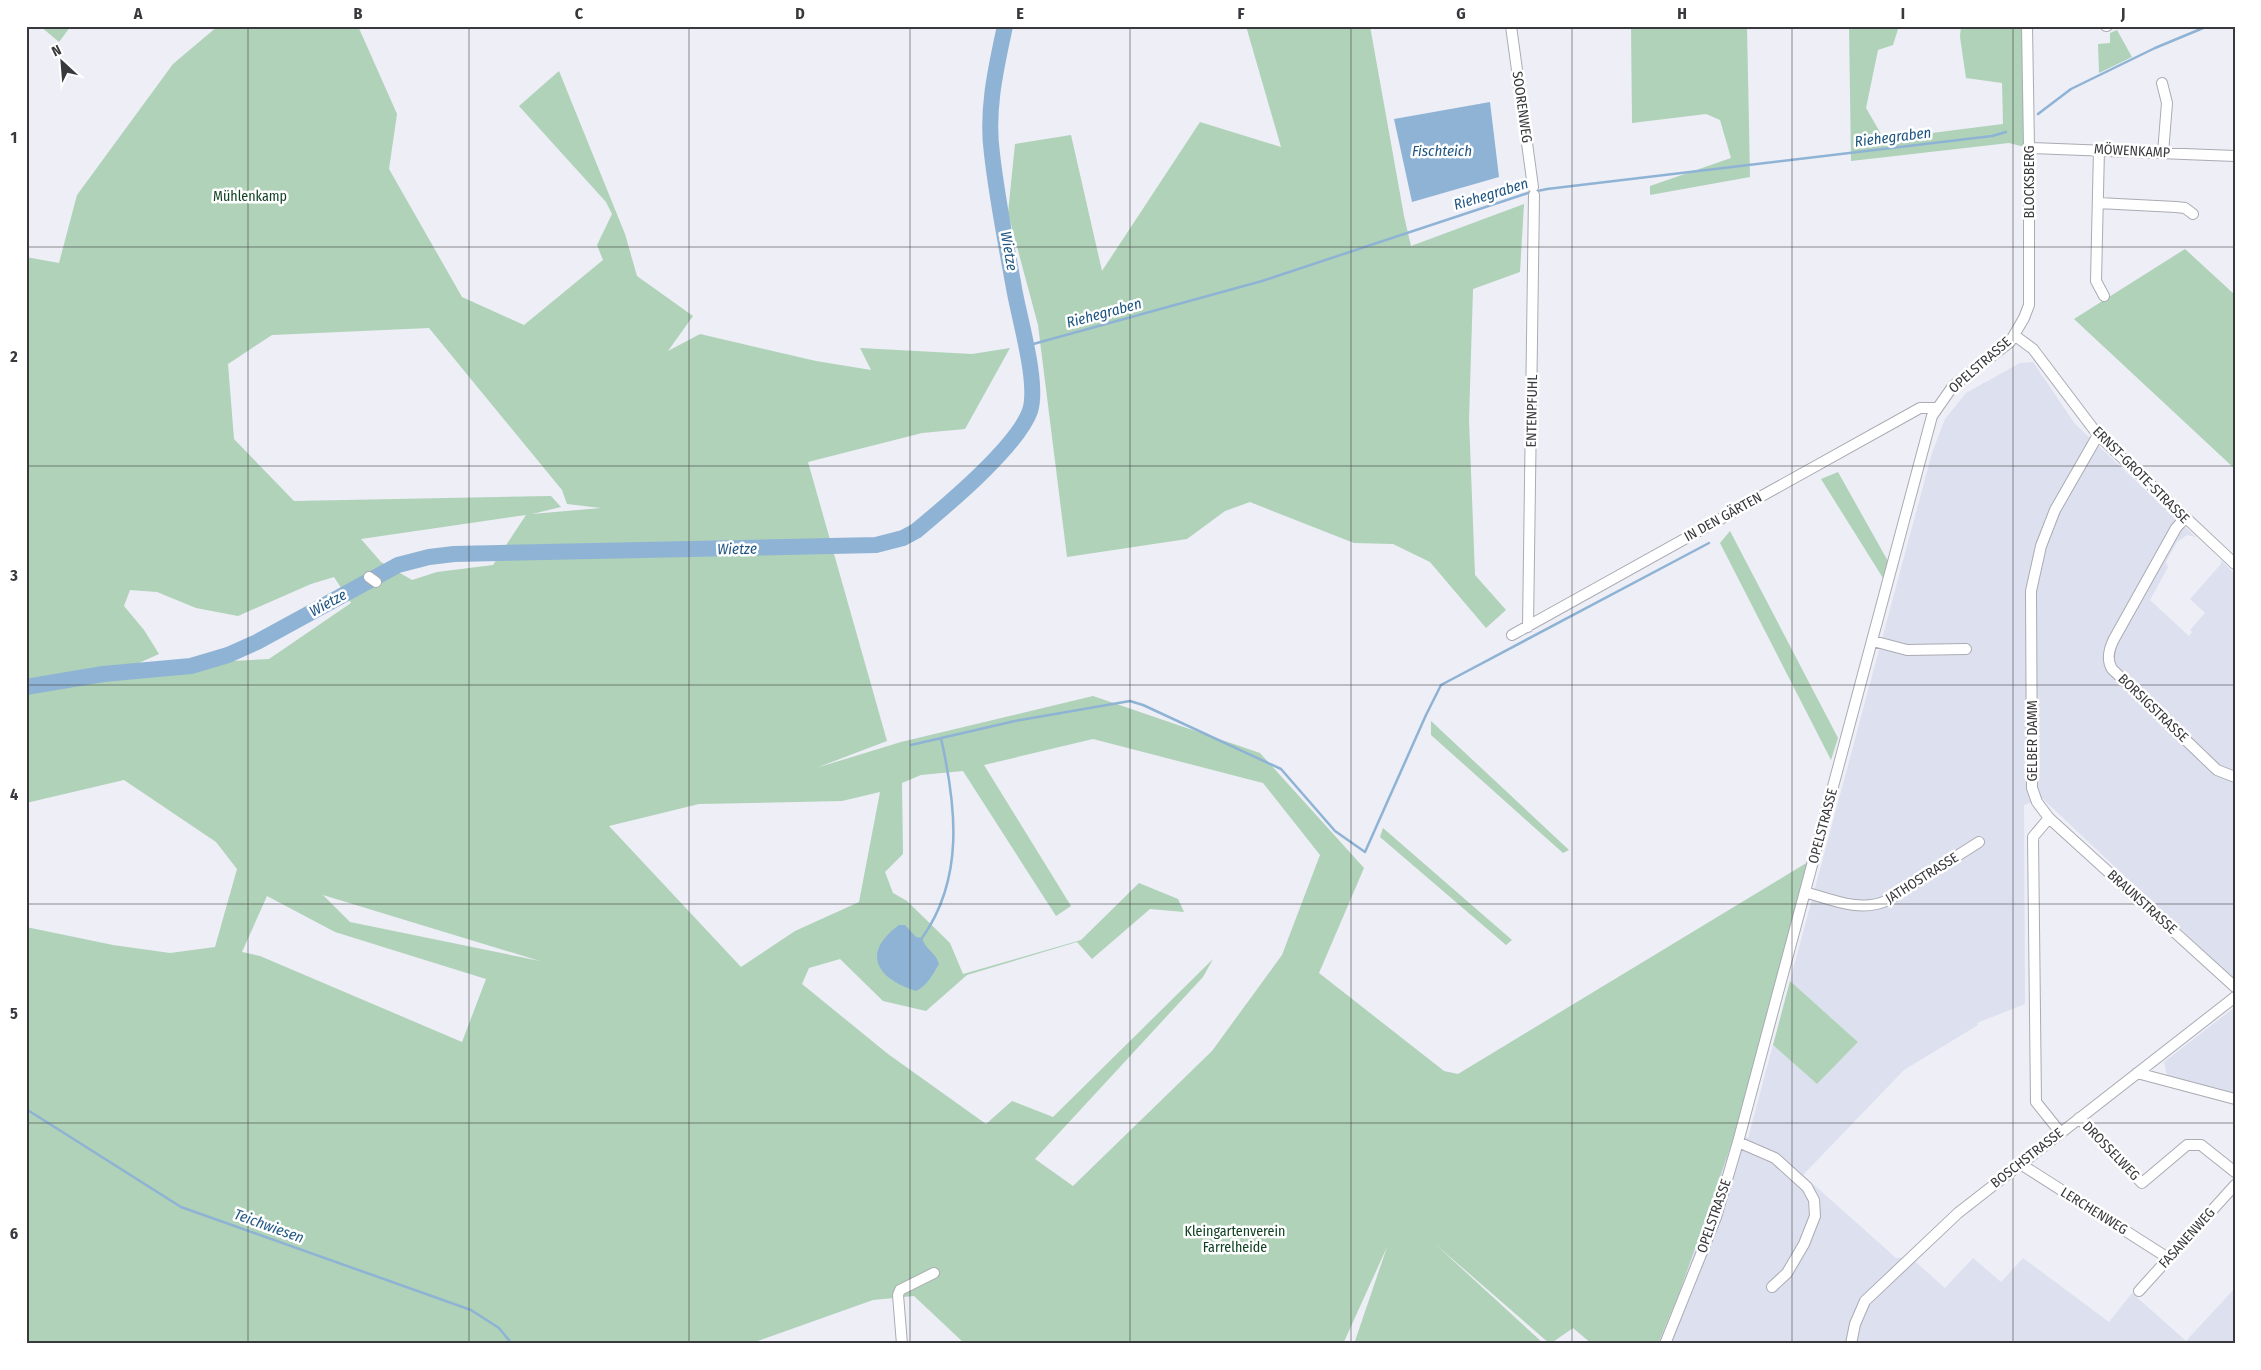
<svg xmlns="http://www.w3.org/2000/svg" width="2261" height="1370" viewBox="0 0 2261 1370" font-family="'Fira Sans Condensed',sans-serif">
	<style>
		.built { fill: #dde0ef }
		.green { fill: #afd2b8; fill-rule: evenodd }
		.water { fill: #8fb3d5 }
		.lines { fill: none; stroke-linecap: round; stroke-linejoin: round }
		.stream { stroke: #8fb3d5; stroke-width: 2.5 }
		.river { stroke: #8fb3d5; stroke-width: 16 }
		.street-casing { stroke: #aaabb3; stroke-width: 12 }
		.street { stroke: #fff; stroke-width: 10 }
		.grid { fill: none; stroke: #39393d; stroke-width: 1; stroke-opacity: 0.55 }
		.labels { text-anchor: middle; dominant-baseline: central; stroke-width: 5; stroke-linejoin: round; paint-order: stroke }
		.street-label { font-size: 14px; fill: #39393d; stroke: #fff }
		.park-label { font-size: 14px; fill: #0f4123; stroke: #fff }
		.water-label { font-size: 15px; font-style: italic; fill: #1e5582; stroke: #fff }
		.neatline { fill: none; stroke: #39393d; stroke-width: 2 }
		.grid-label { font-size: 16px; text-anchor: middle; font-weight: bold; fill: #39393d }
	</style>
	<rect width="100%" height="100%" fill="#edeef6"/>
	<path class="built" d="M2033 362 2075 424 2196 537 2187 535 2177 542 2166 562 2168 567 2150 600 2189 636 2192 632 2190 630 2205 613 2190 599 2221 564V560L2235 574V980L2043 799 2024 805 2025 1004 1977 1023 1978 1025 1904 1070 1803 1175 1896 1258 1910 1257 1945 1288 1973 1258 2001 1282 2023 1258 2109 1322 2132 1293 2186 1341 2235 1288V1344H1658L1680 1291 1736 1131 1748 1138 1773 1045 1817 1084 1858 1042 1790 981 1932 453 1945 419 1966 393 2020 363Z
		M2235 1007V1093L2167 1076 2164 1062Z"/>
	<path class="green" d="M40 26H71L59 42Z
		M218 26H358L397 114 389 169 462 297 524 325 603 260 597 245 612 214 606 202 519 106 559 71 625 234 637 276 693 316 668 351 700 334 816 361 871 370 860 348 972 354 1010 348 965 429 922 433 808 462 887 741 816 768 901 742 1093 696 1260 753 1364 868 1319 973 1444 1071 1458 1074 1808 862 1736 1131 1680 1291 1658 1344H1592L1573 1328 1550 1344 1434 1243 1544 1344H1354L1387 1247 1343 1344H965L914 1296 873 1300 749 1344H26V927L113 945 170 953 215 947 237 869 216 842 124 780 26 803V257L59 263 77 195 173 64ZM429 328 562 490 567 504 601 508 532 514 561 507 551 496 294 501 234 439 228 364 272 335ZM526 515 493 565 437 572 412 580 381 562 361 539ZM334 577 351 603 269 659 132 666 159 654 144 630 124 606 130 590 157 592 196 608 238 616 311 584ZM1093 739 1263 783 1320 855 1282 955 1212 1051 1073 1186 1035 1159 1203 977 1213 959 1053 1117 1012 1101 986 1124 888 1054 802 984 809 968 840 959 883 1001 926 1011 967 975 1077 942 1092 959 1150 909 1184 912 1178 899 1139 883 1081 940 963 974 950 943 907 901 893 893 885 872 903 854 902 783 921 775 963 771 1056 916 1071 906 984 765ZM880 792 859 902 795 931 741 967 609 826 699 804 842 801ZM323 895 540 961 350 922ZM267 896 335 932 486 979 462 1042 260 956 242 952Z
		M1246 26H1370L1404 216 1411 246 1524 204 1520 272 1473 289 1469 420 1475 575 1506 610 1486 628 1430 562 1393 544 1354 543 1250 502 1225 511 1187 539 1067 557 1038 325 1008 213 1015 144 1071 135 1102 271 1200 122 1281 147Z
		M1631 26H1690L1714 29 1715 26H1747L1750 177 1650 195V186L1731 158 1720 120 1706 114 1632 123Z
		M1849 26H1899L1893 45 1878 50 1866 108 1884 139 2003 124 2002 83 1966 78 1960 37 1961 26H2029V148L2009 143 1851 161Z
		M2117 30 2132 57 2099 73 2098 44 2110 43V33Z
		M2185 249 2235 295V469L2074 319Z
		M1838 472 1889 563 1883 578 1821 479Z
		M1730 531 1838 738 1831 760 1720 543Z
		M1431 721 1569 850 1563 853 1431 735Z
		M1383 828 1512 940 1506 945 1380 837Z
		M1790 981 1858 1042 1817 1084 1773 1045Z"/>
	<path class="water" d="M1490 102 1499 177 1412 202 1394 119Z
		M899 925H905L916 937 922 938C925 949 936 953 939 964 933 974 927 986 916 991 876 978 861 953 899 925Z"/>
	<g class="lines">
		<path class="stream" d="M2038 114 2071 89 2155 48 2208 26
			M1026 346 1262 281 1528 193 1547 189 1992 136 2006 132
			M911 745 1015 721 1130 701 1143 705 1281 769 1335 831 1365 852 1426 715 1441 685 1709 543
			M922 938C965 878 956 805 941 738
			M26 1109 181 1207 471 1310 499 1328 512 1344"/>
		<path class="river" d="M26 687 103 674 191 666 228 655 257 642 398 565 429 557 454 554 876 545 903 538 916 531C946 506 1017 447 1030 411 1039 383 1019 318 1014 288 1006 244 997 198 992 154 986 110 996 68 1005 26"/>
		<g class="street-casing">
			<path id="street" d="M1511 26 1533 187
				M2106 26H2107
				M2162 83 2167 103 2163 153
				M2029 148 2235 156
				M2099 149 2096 281 2104 296
				M2098 203 2176 207 2185 208 2193 214
				M2014 335 2033 349 2098 435 2235 564
				M2098 435 2055 510 2041 546 2031 591 2032 788 2037 802 2049 818 2235 987
				M2184 519 2176 528 2114 639C2109 649 2106 659 2112 669L2217 770 2235 777
				M369 577 376 582
				M1528 627 1534 195
				M1512 635 1920 408H1937
				M1873 641 1907 650 1966 649
				M2049 818 2033 837 2036 1102 2060 1132
				M1805 892C1832 900 1862 913 1888 900L1979 842
				M2137 1073 2235 1099
				M2079 1118 2142 1183 2187 1145H2201L2235 1172
				M1738 1142 1775 1158 1807 1187 1814 1200 1815 1216 1804 1244 1787 1273 1772 1287
				M2019 1163 2168 1258
				M2139 1291 2235 1185
				M902 1344 898 1295 900 1290 934 1273
				M1665 1344 1716 1217 1738 1142 1932 416 1953 386 2010 342 2024 318 2029 305V148L2027 26
				M1851 1344 1855 1324 1865 1301 1958 1213 2235 997"/>
		</g>
		<use href="#street" class="street"/>
	</g>
	<path class="grid" d="M248 26V1344M469 26V1344M689 26V1344M910 26V1344M1130 26V1344M1351 26V1344M1572 26V1344M1792 26V1344M2013 26V1344M26 247H2235M26 466H2235M26 685H2235M26 904H2235M26 1123H2235"/>
	<g class="labels">
		<g class="street-label">
			<text transform="translate(1522 107) rotate(82)">SOORENWEG</text>
			<text transform="translate(2132 151) rotate(3)">MÖWENKAMP</text>
			<text transform="translate(2029 182) rotate(-90)">BLOCKSBERG</text>
			<text transform="translate(1980 365) rotate(-41)">OPELSTRASSE</text>
			<text transform="translate(1532 411) rotate(-89)">ENTENPFUHL</text>
			<text transform="translate(2141 475) rotate(45)">ERNST-GROTE-STRASSE</text>
			<text transform="translate(1723 517) rotate(-29)">IN DEN GÄRTEN</text>
			<text transform="translate(2153 708) rotate(44)">BORSIGSTRASSE</text>
			<text transform="translate(2032 741) rotate(-90)">GELBER DAMM</text>
			<text transform="translate(1823 826) rotate(-75)">OPELSTRASSE</text>
			<text transform="translate(1922 878) rotate(-32)">JATHOSTRASSE</text>
			<text transform="translate(2142 902) rotate(42)">BRAUNSTRASSE</text>
			<text transform="translate(2111 1151) rotate(46)">DROSSELWEG</text>
			<text transform="translate(2027 1158) rotate(-38)">BOSCHSTRASSE</text>
			<text transform="translate(2094 1211) rotate(32)">LERCHENWEG</text>
			<text transform="translate(1714 1216) rotate(-71)">OPELSTRASSE</text>
			<text transform="translate(2187 1238) rotate(-48)">FASANENWEG</text>
		</g>
		<g class="park-label">
			<text x="250" y="196">Mühlenkamp</text>
			<text x="1235" y="1231">Kleingartenverein<tspan x="1235" dy="16">Farrelheide</tspan></text>
		</g>
		<g class="water-label">
			<text transform="translate(1893 137) rotate(-7)">Riehegraben</text>
			<text x="1442" y="151">Fischteich</text>
			<text transform="translate(1491 194) rotate(-17)">Riehegraben</text>
			<text transform="translate(1009 251) rotate(80)">Wietze</text>
			<text transform="translate(1104 313) rotate(-15)">Riehegraben</text>
			<text transform="translate(737 549) rotate(-1)">Wietze</text>
			<text transform="translate(328 603) rotate(-29)">Wietze</text>
			<text transform="translate(269 1226) rotate(20)">Teichwiesen</text>
		</g>
	</g>
	<rect width="2261" height="1370" fill="none" stroke="#ffffff" stroke-width="55"/>
	<g transform="translate(62 62) rotate(334)" stroke="#ffffff" stroke-width="4" paint-order="stroke">
	<path d="M0-4L9 19L0 12L-9 19Z" fill="#39393d"/>
	<text y="-8" font-size="14" font-weight="bold" text-anchor="middle" fill="#39393d">N</text>
	</g>
	<rect x="28" y="28" width="2206" height="1314" class="neatline"/>
	<g class="grid-label">
		<text x="138" y="19">A</text>
		<text x="358" y="19">B</text>
		<text x="579" y="19">C</text>
		<text x="800" y="19">D</text>
		<text x="1020" y="19">E</text>
		<text x="1241" y="19">F</text>
		<text x="1461" y="19">G</text>
		<text x="1682" y="19">H</text>
		<text x="1903" y="19">I</text>
		<text x="2123" y="19">J</text>
		<text x="14" y="143">1</text>
		<text x="14" y="362">2</text>
		<text x="14" y="581">3</text>
		<text x="14" y="800">4</text>
		<text x="14" y="1019">5</text>
		<text x="14" y="1239">6</text>
	</g>
</svg>
